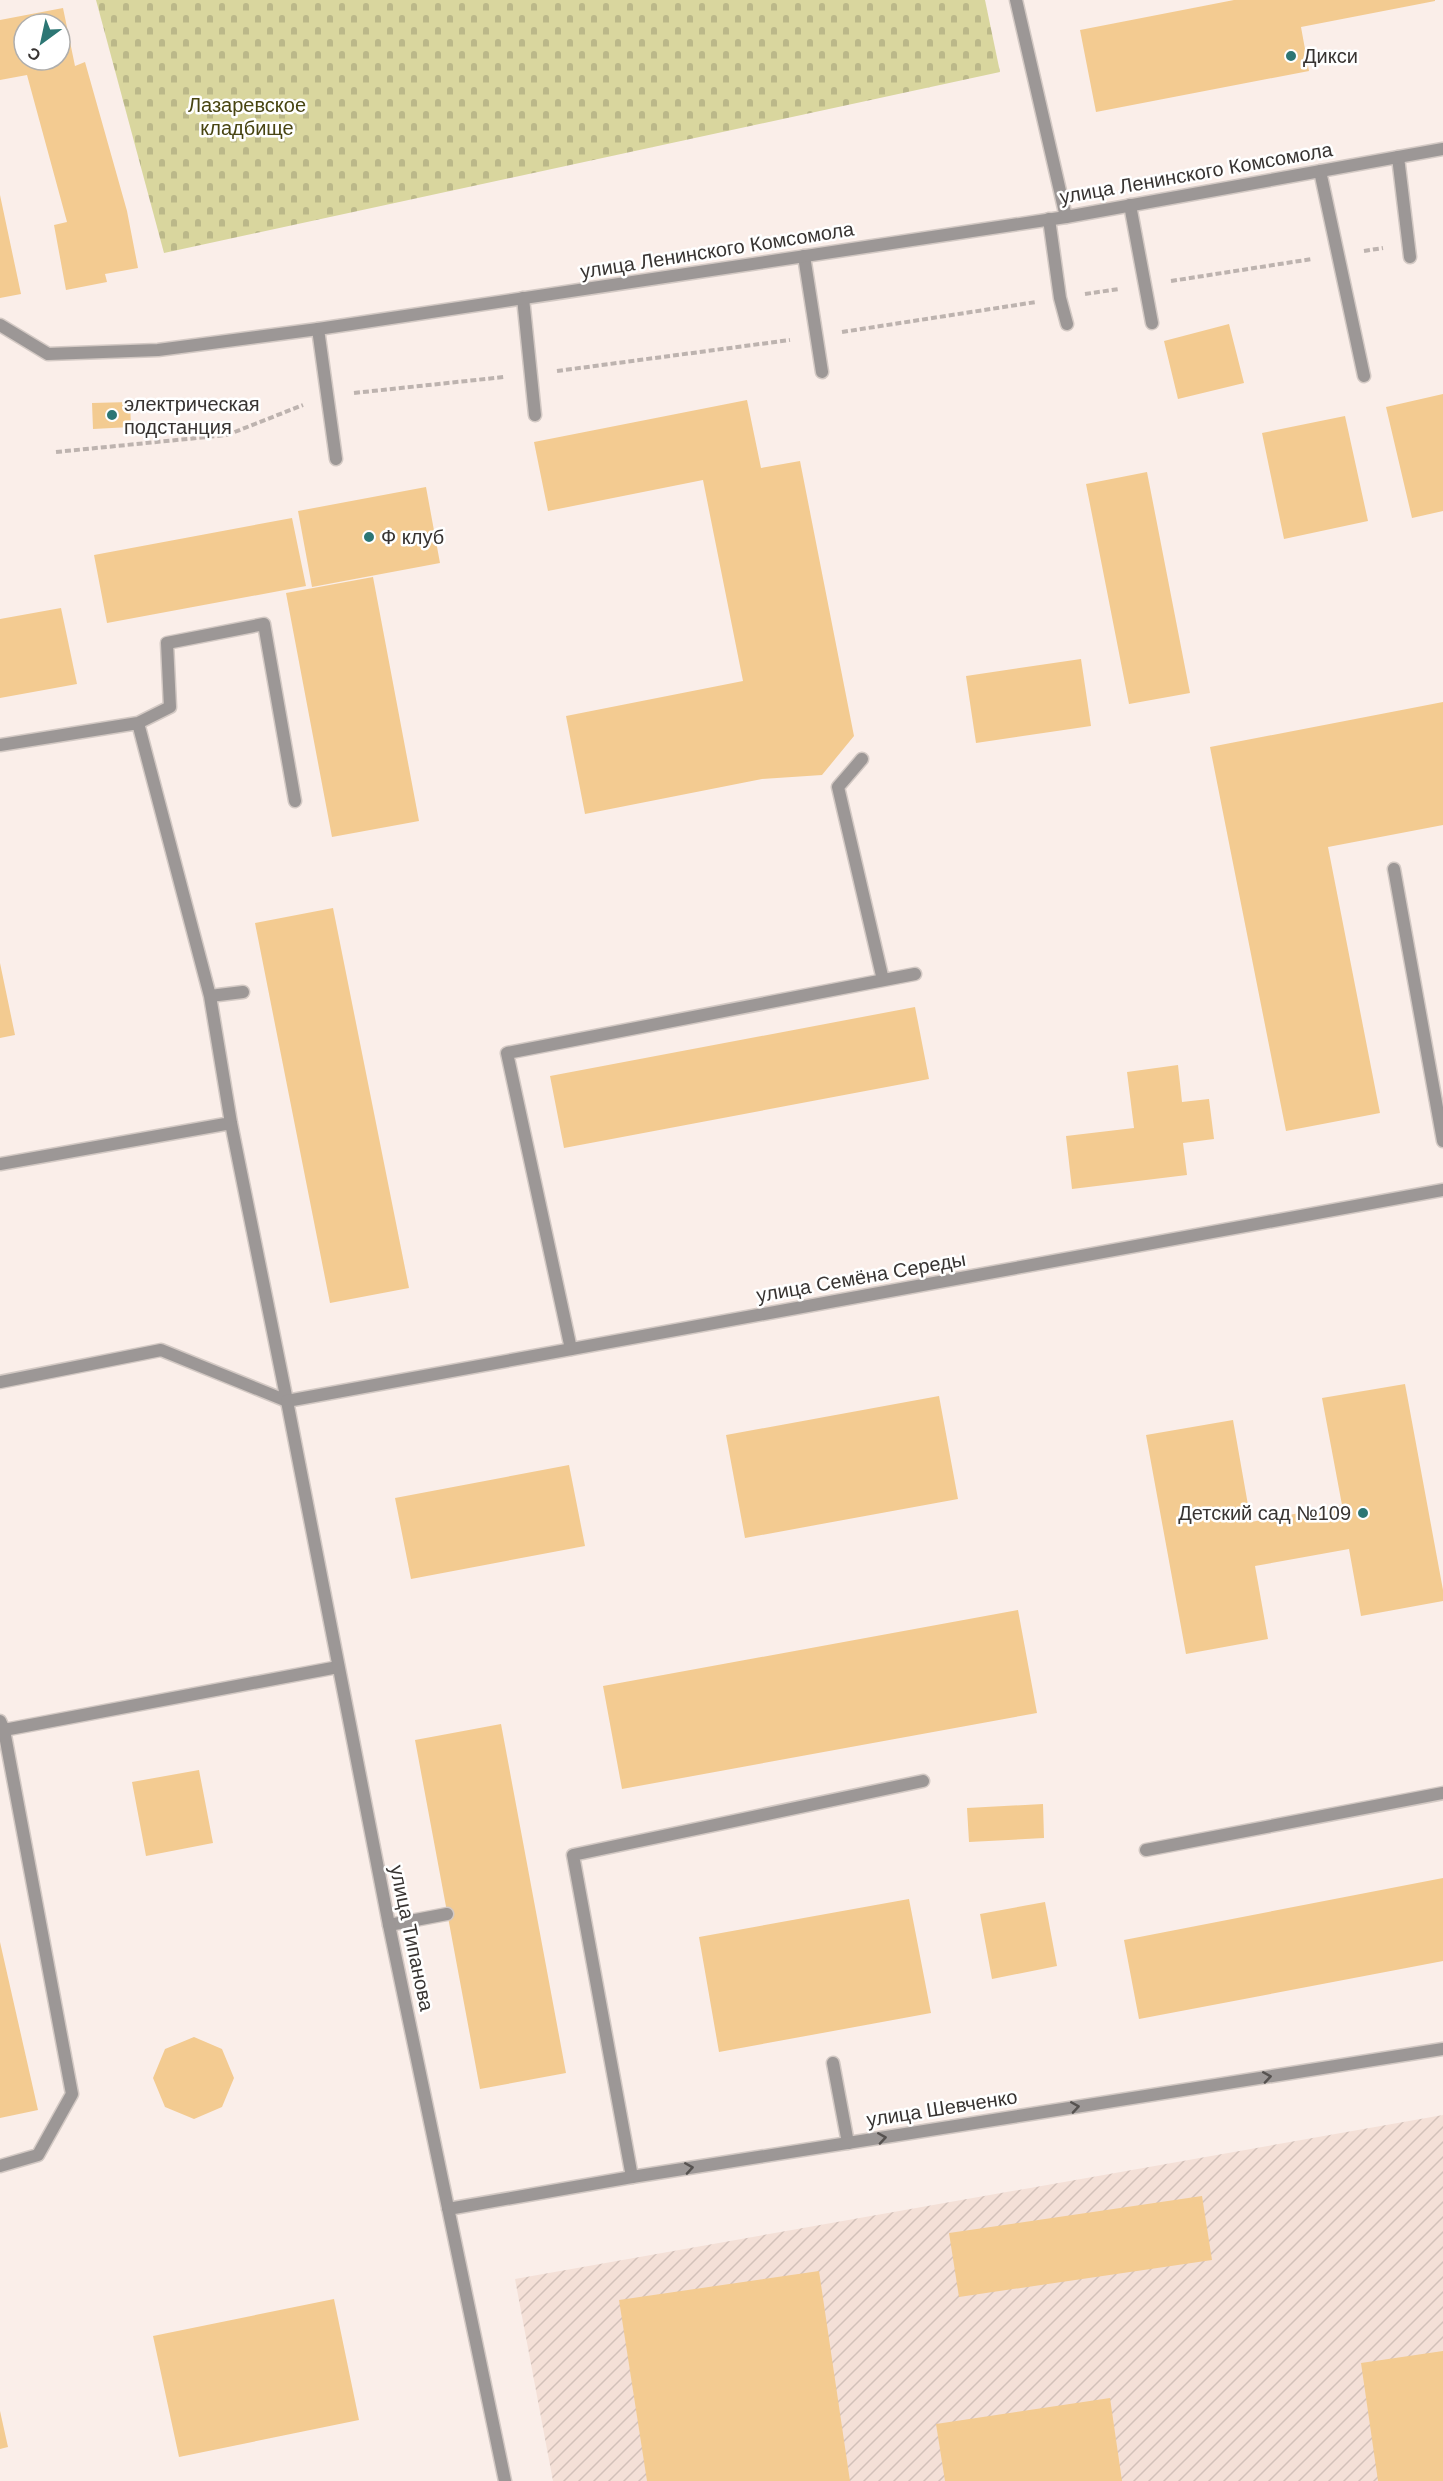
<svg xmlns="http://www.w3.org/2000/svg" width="1443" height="2481" viewBox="0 0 1443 2481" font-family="Arial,sans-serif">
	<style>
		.industrial { fill: url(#industrial-furrows) }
		.cemetery { fill: url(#cemetery-stones) }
		.building { fill: #f3cb91; fill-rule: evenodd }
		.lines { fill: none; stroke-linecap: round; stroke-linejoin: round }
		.lane-casing { stroke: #d3c9c4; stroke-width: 15 }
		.street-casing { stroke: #d3c9c4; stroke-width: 15 }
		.path { stroke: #bdb3af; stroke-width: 4; stroke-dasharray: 6 3; stroke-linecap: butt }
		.lane { stroke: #9c9796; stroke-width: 12 }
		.street { stroke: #9c9796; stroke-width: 12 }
		.oneway { stroke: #565250 }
		.poi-dot { fill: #2c7674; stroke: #fff; stroke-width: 2 }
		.labels { text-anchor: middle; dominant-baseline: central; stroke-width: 5; stroke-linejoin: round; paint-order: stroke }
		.poi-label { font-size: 20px; fill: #383432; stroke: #fff; text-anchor: start }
		.park-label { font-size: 20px; fill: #484512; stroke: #fff }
		.street-label { font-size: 20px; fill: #383432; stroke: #fff }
	</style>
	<defs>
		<pattern id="industrial-furrows" width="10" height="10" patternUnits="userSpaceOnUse" patternTransform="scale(1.5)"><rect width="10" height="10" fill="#f4e0d7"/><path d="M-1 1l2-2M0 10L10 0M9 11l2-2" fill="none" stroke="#d2c1b9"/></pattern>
		<pattern id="cemetery-stones" width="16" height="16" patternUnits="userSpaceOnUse" patternTransform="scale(1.5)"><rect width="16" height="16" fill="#d9d69e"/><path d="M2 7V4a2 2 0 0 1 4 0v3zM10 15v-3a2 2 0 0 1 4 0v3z" fill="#bbb889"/></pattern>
	</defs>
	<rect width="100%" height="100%" fill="#faeee9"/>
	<path class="industrial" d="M1443 2115V2481H553L515 2279Z"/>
	<path class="cemetery" d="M96 0H985L1000 72 164 253Z"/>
	<path class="building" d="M1234 0H1435V1L1301 27 1309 71 1096 112 1080 30Z
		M63 8 75 66 85 62 127 211 138 268 105 274 107 282 66 290 54 225 67 222 27 75 0 80V20ZM24 24H60V60H24Z
		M0 195 21 294 0 298Z
		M1229 324 1244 383 1178 399 1164 341Z
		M1443 394V511L1412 518 1386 407Z
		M747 400 761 468 800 461 854 736 822 775 762 779 585 814 566 716 743 681 703 480 548 511 534 442Z
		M130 402 131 427 93 429 92 403Z
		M1345 416 1368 521 1284 539 1262 433Z
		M1147 472 1190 693 1129 704 1086 484Z
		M426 487 440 563 312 587 298 511Z
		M292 518 306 586 107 623 94 555Z
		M373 577 419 821 332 837 286 593Z
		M61 608 77 684 0 698V619Z
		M1081 659 1091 726 976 743 966 676Z
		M1443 702V825L1328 847 1380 1113 1286 1131 1210 747Z
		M333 908 409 1288 330 1303 255 923Z
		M0 963 15 1035 0 1038Z
		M915 1007 929 1079 564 1148 550 1076Z
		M1178 1065 1182 1102 1209 1099 1214 1139 1183 1143 1187 1175 1072 1189 1066 1136 1134 1128 1127 1072Z
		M1405 1384 1443 1590V1601L1361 1616 1349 1549 1255 1566 1268 1639 1186 1654 1146 1435 1233 1420 1251 1522 1342 1505 1322 1398Z
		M939 1396 958 1499 745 1538 726 1435Z
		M569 1465 585 1546 411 1579 395 1498Z
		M1018 1610 1037 1713 622 1789 603 1686Z
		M501 1724 566 2073 480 2089 415 1740Z
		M199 1770 213 1843 146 1856 132 1782Z
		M1043 1804 1044 1838 969 1842 967 1808Z
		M1443 1878V1961L1139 2019 1124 1940Z
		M909 1899 931 2013 719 2052 699 1937Z
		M1045 1902 1057 1966 992 1979 980 1914Z
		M0 1942 38 2110 0 2118Z
		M194 2037 222 2049 234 2078 222 2107 194 2119 165 2107 153 2078 165 2049Z
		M1202 2196 1212 2260 959 2297 949 2233Z
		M819 2271 850 2481H647L619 2300Z
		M334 2299 359 2420 179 2457 153 2336Z
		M1443 2351V2481H1378L1361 2363Z
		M1110 2398 1122 2481H945L936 2424Z
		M0 2411 8 2447 0 2449Z"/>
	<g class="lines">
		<g class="lane-casing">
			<path id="lane" d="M1016 0 1066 217
				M1398 157 1410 257
				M1320 171 1364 376
				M1130 205 1152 323
				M1049 219 1060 298 1067 324
				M804 256 822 372
				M523 298 535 415
				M318 329 336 459
				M138 723 170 707 167 643 264 624 295 801
				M0 745 138 723 210 996 231 1123 287 1401
				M862 759 838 787 883 980
				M1394 869 1443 1141
				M210 996 243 992
				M0 1164 231 1123
				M571 1349 507 1053 915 974
				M0 1382 161 1350 287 1401
				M0 1721 4 1730 72 2094 38 2155 0 2166
				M4 1730 338 1667
				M1146 1850 1443 1793
				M389 1925 447 1914
				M833 2063 848 2143
				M632 2177 573 1855 923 1781"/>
		</g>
		<g class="street-casing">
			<path id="street" d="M0 325 48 354 158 350 318 329 1066 217 1443 149
				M448 2209 632 2177 1443 2049
				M505 2481 389 1925 287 1401 1443 1190"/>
		</g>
		<path class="path" d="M1364 251 1383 248
			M1171 281 1312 259
			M1085 294 1119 289
			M842 332 1036 302
			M557 371 790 340
			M354 393 504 377
			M56 452 227 435 303 405"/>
		<use href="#lane" class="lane"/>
		<use href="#street" class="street"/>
	</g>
	<defs><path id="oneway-chevron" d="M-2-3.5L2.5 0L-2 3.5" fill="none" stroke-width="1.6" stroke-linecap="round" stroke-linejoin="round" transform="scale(1.5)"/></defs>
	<g class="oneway">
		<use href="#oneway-chevron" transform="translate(1267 2077) rotate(-9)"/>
		<use href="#oneway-chevron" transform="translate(1075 2107) rotate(-9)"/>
		<use href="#oneway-chevron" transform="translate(882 2138) rotate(-9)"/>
		<use href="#oneway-chevron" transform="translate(689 2168) rotate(-9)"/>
	</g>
	<g class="poi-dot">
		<circle cx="1291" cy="56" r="6"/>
		<circle cx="112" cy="415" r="6"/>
		<circle cx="369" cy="537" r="6"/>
		<circle cx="1363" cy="1513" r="6"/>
	</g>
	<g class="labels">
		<g class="poi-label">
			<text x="1303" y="56">Дикси</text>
			<text x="124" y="404">электрическая<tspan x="124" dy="23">подстанция</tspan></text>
			<text x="381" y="537">Ф клуб</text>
			<text x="1351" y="1513" text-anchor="end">Детский сад №109</text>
		</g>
		<g class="park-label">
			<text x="247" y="105">Лазаревское<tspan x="247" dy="23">кладбище</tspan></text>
		</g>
		<g class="street-label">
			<text transform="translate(1196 173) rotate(-10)">улица Ленинского Комсомола</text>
			<text transform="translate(717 250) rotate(-9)">улица Ленинского Комсомола</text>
			<text transform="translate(861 1277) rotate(-10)">улица Семёна Середы</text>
			<text transform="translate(412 1938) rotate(78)">улица Типанова</text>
			<text transform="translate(942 2108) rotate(-9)">улица Шевченко</text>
		</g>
	</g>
	<g transform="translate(42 42) rotate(213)"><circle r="28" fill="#ffffff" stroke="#afaead" stroke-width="1.5"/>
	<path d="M0-4.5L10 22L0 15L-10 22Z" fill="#2c7674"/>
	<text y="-9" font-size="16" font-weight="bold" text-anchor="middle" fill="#383432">С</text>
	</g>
</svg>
